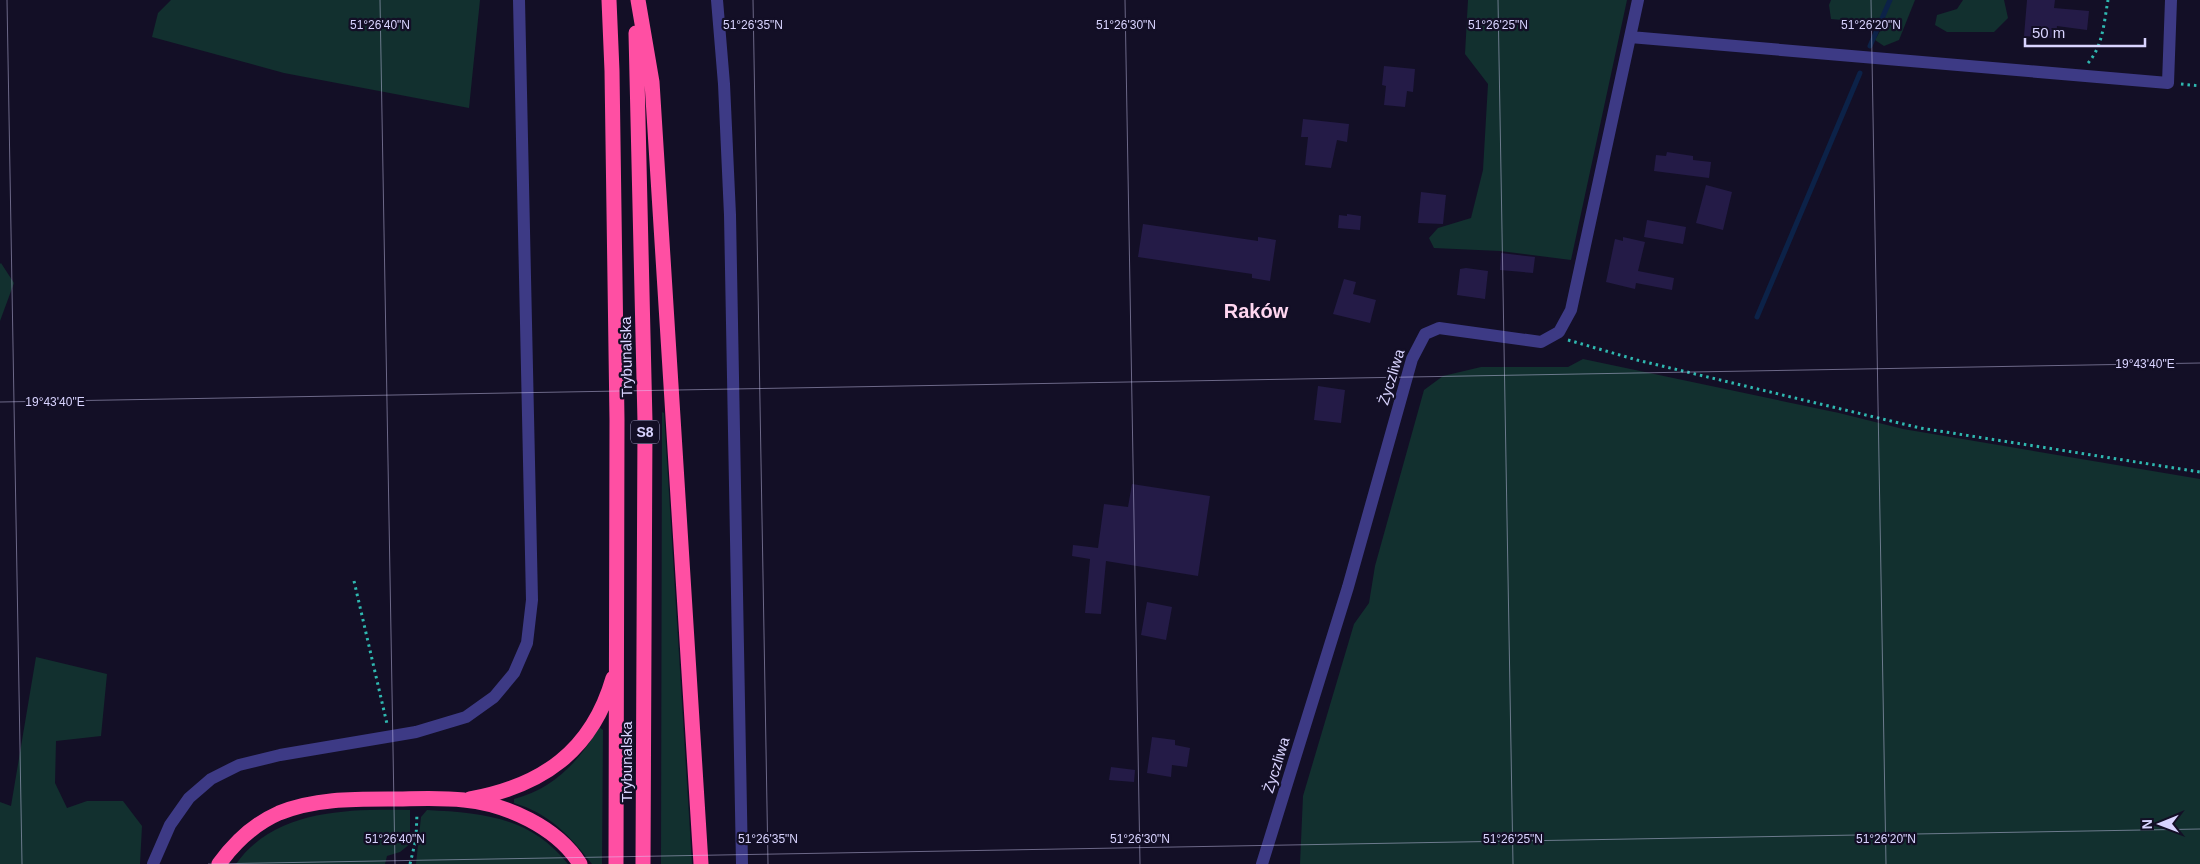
<svg xmlns="http://www.w3.org/2000/svg" width="2200" height="864" viewBox="0 0 2200 864" font-family="Helvetica,sans-serif">
	<style>
		.green { fill: #12302f }
		.lines { fill: none; stroke-linecap: round; stroke-linejoin: round }
		.stream { stroke: #0c2248; stroke-width: 5 }
		.building { fill: #241b47 }
		.path { stroke: #2fb8b0; stroke-width: 3; stroke-dasharray: 2.5 4; stroke-linecap: butt }
		.minor { stroke: #3d3a85; stroke-width: 12 }
		.highway { stroke: #ff4fa3; stroke-width: 15 }
		.ticks { fill: none; stroke: #d9d4ff; stroke-width: 1; stroke-opacity: 0.45 }
		.labels { text-anchor: middle; dominant-baseline: central; stroke-width: 4.5; stroke-linejoin: round; paint-order: stroke }
		.shield { fill: #130f26; stroke: #9e99be; stroke-width: 1 }
		.shield-label { font-size: 14px; font-weight: bold; fill: #d9d4ff }
		.street-label { font-size: 15px; fill: #d9d4ff; stroke: #130f26 }
		.district-label { font-size: 20px; font-weight: bold; fill: #ffd6f0; stroke: #130f26 }
		.ticks-label { font-size: 12px; text-anchor: middle; fill: #d9d4ff; stroke: #130f26; stroke-width: 4.5; stroke-linejoin: round; paint-order: stroke }
	</style>
	<rect width="100%" height="100%" fill="#130f26"/>
	<path class="green" d="M171 0H480L469 108 284 73 152 37 158 13Z
		M1468 0H1627L1571 260 1500 251 1434 248 1429 238 1438 228 1471 218 1483 170 1488 84 1465 54Z
		M1831 0H1915L1899 40 1884 46 1875 40 1880 31 1854 21 1831 19 1829 5Z
		M1963 0H2004L2008 18 1994 32H1947L1935 25 1937 15 1957 9Z
		M1 263 14 283 0 321V264Z
		M1583 359 1839 413 1903 429 2200 479V864H1300L1303 796 1354 624 1369 603 1375 566 1424 390 1443 376 1481 367H1568Z
		M662 412 664 413 692 864H661Z
		M36 657 107 674 101 736 56 741 55 783 67 808 87 801H123L142 826 140 864H0V802L11 806Z
		M599 727 603 730 602 864H592C569 835 550 814 514 803V799C553 789 580 761 599 727Z
		M410 810V844L400 852 387 856 385 864H236C275 809 349 809 410 810Z
		M427 810C484 813 530 817 568 864H416L421 817Z"/>
	<g class="lines">
		<path class="stream" d="M1870 46 1890 0
			M1757 317 1860 73"/>
	</g>
	<path class="building" d="M2027 0H2055L2054 8 2089 11 2087 30 2057 26 2056 38 2024 36Z
		M1384 66 1415 69 1413 92 1407 91 1405 107 1384 105 1386 86 1382 85Z
		M1303 119 1349 124 1347 142 1337 140 1331 168 1305 165 1308 137H1301Z
		M1667 152 1693 156V160L1711 162 1709 178 1654 171 1656 155 1666 156Z
		M1706 185 1732 192 1723 230 1696 223Z
		M1421 192 1446 195 1443 224 1418 223Z
		M1347 214 1361 216 1360 230 1338 228 1339 215 1347 216Z
		M1647 220 1686 227 1683 244 1644 237Z
		M1143 224 1258 241V237L1276 240 1270 281 1252 278V274L1138 257Z
		M1623 237 1645 242 1638 271 1674 278 1672 290 1636 283 1635 289 1606 282 1615 239 1623 241Z
		M1501 253 1535 257 1533 273 1500 270Z
		M1466 268 1488 271 1485 299 1457 295 1460 269Z
		M1344 279 1356 282 1353 294 1376 300 1370 323 1333 314Z
		M1318 386 1345 390 1341 423 1314 420Z
		M1132 484 1210 496 1198 576 1106 561 1101 614 1085 613 1090 559 1072 556 1073 545 1098 548 1104 504 1128 507Z
		M1147 602 1172 607 1166 640 1141 635Z
		M1152 737 1175 740V745L1190 748 1187 767 1172 765 1171 777 1147 773Z
		M1111 767 1135 770 1134 782 1109 780Z"/>
	<g class="lines">
		<path class="path" d="M2088 63C2103 46 2104 22 2108 0
			M2181 84 2200 86
			M1568 340 1637 360 1920 428 2200 472
			M354 581 387 724
			M410 864 416 839 417 813"/>
		<path class="minor" d="M717 0 724 84 730 215 742 864
			M1630 37 2168 83 2171 0
			M153 864 170 825 189 798 211 779 239 765 280 755 416 732 466 717 494 697 514 673 527 643 532 600 519 0
			M1262 864 1348 587 1412 359 1425 334 1439 328 1541 342 1559 332 1571 310 1638 0"/>
		<path class="highway" d="M609 0 612 71 617 420 616 864
			M638 0 652 82 701 864
			M636 33 645 422 643 864
			M470 799C542 786 592 751 613 678
			M219 864C235 842 254 824 279 813 314 799 351 799 388 799 413 799 439 797 464 800 506 804 557 827 580 864"/>
	</g>
	<path class="ticks" d="M7 0 22 864M380 0 395 864M753 0 768 864M1125 0 1140 864M1498 0 1513 864M1871 0 1886 864M0 402 2200 363M208 864 2200 829"/>
	<g class="labels">
		<rect class="shield" x="631" y="420.5" width="28" height="23" rx="4"/>
		<g class="shield-label">
			<text x="645" y="432">S8</text>
		</g>
		<g class="street-label">
			<text transform="translate(626 357) rotate(-91)">Trybunalska</text>
			<text transform="translate(1391 377) rotate(-73)">Życzliwa</text>
			<text transform="translate(626 762) rotate(-90)">Trybunalska</text>
			<text transform="translate(1276 765) rotate(-73)">Życzliwa</text>
		</g>
		<g class="district-label">
			<text x="1256" y="311">Raków</text>
		</g>
	</g>
	<g class="ticks-label">
		<text x="380" y="29">51°26'40"N</text>
		<text x="753" y="29">51°26'35"N</text>
		<text x="1126" y="29">51°26'30"N</text>
		<text x="1498" y="29">51°26'25"N</text>
		<text x="1871" y="29">51°26'20"N</text>
		<text x="2145" y="368">19°43'40"E</text>
		<text x="55" y="406">19°43'40"E</text>
		<text x="395" y="843">51°26'40"N</text>
		<text x="768" y="843">51°26'35"N</text>
		<text x="1140" y="843">51°26'30"N</text>
		<text x="1513" y="843">51°26'25"N</text>
		<text x="1886" y="843">51°26'20"N</text>
	</g>
	<g transform="translate(2160 824) rotate(269)" stroke="#130f26" stroke-width="4" paint-order="stroke">
	<path d="M0-4L9 19L0 12L-9 19Z" fill="#d9d4ff"/>
	<text y="-8" font-size="14" font-weight="bold" text-anchor="middle" fill="#d9d4ff">N</text>
	</g>
	<path d="M2025 38v8h120v-8" fill="none" stroke="#d9d4ff" stroke-width="2.5"/>
	<text x="2032" y="38" font-size="15" fill="#d9d4ff" stroke="#130f26" stroke-width="4" paint-order="stroke">50 m</text>
</svg>
